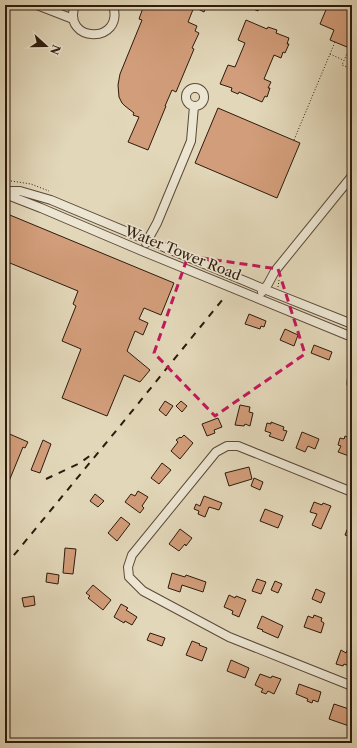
<svg xmlns="http://www.w3.org/2000/svg" width="357" height="748" viewBox="0 0 357 748" font-family="'Libre Caslon Text',serif">
	<style>
		.building { fill: #d29d7a; stroke: #2d1b0c }
		.lines { fill: none; stroke-linecap: round; stroke-linejoin: round }
		.minor-casing { stroke: #5a4a37; stroke-width: 10 }
		.path { stroke: #2d1b0c; stroke-width: 1; stroke-dasharray: 1 2; stroke-linecap: butt }
		.minor { stroke: #ece5d2; stroke-width: 8 }
		.rail { stroke: #2d1b0c; stroke-width: 2; stroke-dasharray: 7 7; stroke-linecap: butt }
		.marked { fill: none; stroke: #c2185b; stroke-width: 3; stroke-dasharray: 8 5; stroke-linejoin: round }
		.labels { text-anchor: middle; dominant-baseline: central; stroke-width: 3.5; stroke-linejoin: round; paint-order: stroke }
		.street-label { font-size: 14px; fill: #2d1b0c; stroke: #ece5d2 }
	</style>
	<rect width="100%" height="100%" fill="#e2d7b9"/>
	<filter id="stains"><feTurbulence type="fractalNoise" baseFrequency=".005" numOctaves="4"/><feColorMatrix values="0 0 0 0 .2 0 0 0 0 .09 0 0 0 0 .02 0 0 0 .5 -.17"/></filter>
	<radialGradient id="worn" r=".72"><stop offset=".6" stop-color="#630" stop-opacity="0"/><stop offset="1" stop-color="#630" stop-opacity=".3"/></radialGradient>
	<path class="building" d="M144 5H207L204 12 194 7 188 22 197 26 195 31 199 33 192 48 194 49 176 92 172 90 165 106H166L148 150 128 142 139 117 133 115 134 113 125 106 122 103 119 97 118 85 120 74 142 20 139 19Z
		M244 5H260L258 11Z
		M328 5H352V31L350 36H352L347 47 330 40 334 30 320 24Z
		M246 20 267 29 268 27 277 30 276 33 289 38 287 44H289L285 53 283 52 281 58 274 55 264 79 271 82 268 88H270L267 97 265 96 262 102 239 92 238 94 231 91 232 88 220 84 228 65 235 67 245 43 238 40Z
		M218 108 300 143 277 198 195 163Z
		M5 213 174 283 161 315 144 308 139 319 148 323 143 335 135 331 127 351 150 370 140 382 124 375 107 416 62 398 81 349 62 341 76 306 73 304 78 291 5 261Z
		M249 314 266 321 264 327 261 326 260 329 245 324Z
		M285 329 298 335 294 346 280 340Z
		M314 345 332 352 329 360 311 353Z
		M348 371 352 372V396H350L347 384Z
		M165 401 173 406 166 416 159 410Z
		M181 401 187 406 182 412 176 406Z
		M240 405 250 407 249 412 253 413 250 426 245 424 244 426 235 425Z
		M218 418 222 427 214 430 215 433 207 436 202 424Z
		M271 422 284 427 283 430 287 431 283 441 269 436 271 433 265 431 267 423 271 424Z
		M5 432 28 442 25 448 23 447 5 491Z
		M302 432 319 439 315 449 308 446 305 452 296 448Z
		M184 435 193 443 180 459 171 451 178 442 176 440 180 437 181 438Z
		M345 436 352 439V449L349 456 338 452 341 446 338 445 340 438 344 439Z
		M43 440 51 444 40 473 31 470Z
		M162 463 171 470 159 484 151 478Z
		M249 467 252 479 229 486 225 473Z
		M254 478 263 482 260 490 251 486Z
		M138 491 148 497 142 506 144 508 140 513 125 502 131 494 135 496Z
		M95 494 104 501 98 507 90 501Z
		M204 496 222 503 219 510 209 507 205 517 198 514 199 511 194 509 196 504 200 506Z
		M314 502 322 505 323 503 331 506 321 529 312 525 317 514 310 512Z
		M265 509 283 516 278 528 260 521Z
		M121 517 130 524 117 541 108 533Z
		M352 517V538L345 535Z
		M180 529 192 538 186 546 185 544 179 551 169 544Z
		M65 548 76 549 73 574 63 573Z
		M47 573 59 575 58 584 46 582Z
		M172 573 185 577 186 575 206 582 203 592 182 585 180 592 168 588Z
		M257 579 266 582 261 594 252 591Z
		M275 581 282 584 278 593 271 590Z
		M93 585 111 600 103 610 88 598 90 596 86 593Z
		M316 589 325 593 321 603 312 599Z
		M229 595 235 598 236 596 246 600 239 617 232 614 233 611 224 607Z
		M34 596 35 605 24 607 22 598Z
		M121 604 128 608 126 610 137 617 132 625 125 621 124 623 114 617Z
		M314 615 322 618 321 621 324 623 321 633 304 627 308 616 313 618Z
		M262 616 283 626 278 638 262 631 263 630 257 628Z
		M150 633 165 638 162 646 147 640Z
		M192 641 200 644 199 645 207 648 202 661 186 655Z
		M348 649 352 651V667L344 664 343 666 336 664 341 650 346 653Z
		M231 660 249 668 245 678 227 671Z
		M260 674 271 678 272 676 281 679 274 694 268 691 266 694 261 692 263 689 255 685Z
		M299 684 321 692 318 702 313 700 312 703 307 701 308 699 296 694Z
		M334 704 352 710V727L329 719Z"/>
	<g class="lines">
		<g class="minor-casing">
			<path id="minor" d="M37 5 73 19
				M75 5C61 43 125 45 113 5
				M186 97a9 9 0 1 1 18 0a9 9 0 1 1-18 0Z
				M5 191H20L51 200 264 289 352 324
				M5 194 41 208 142 251 352 337
				M146 243 157 223 191 141 194 106
				M262 292 268 284 275 271 352 176
				M352 492 238 446H227L216 452 132 555 128 567 129 577 143 591 229 637 352 686"/>
		</g>
		<path class="path" d="M349 49 342 65 352 69
			M330 54 343 60
			M294 140 335 42
			M5 180 31 184 49 191
			M278 287 279 280"/>
		<use href="#minor" class="minor"/>
		<path class="rail" d="M46 479 80 463 95 452
			M5 566 120 426 223 299"/>
	</g>
	<path class="marked" d="M188 256 278 269 305 354 215 416 154 353Z"/>
	<g class="labels">
		<g class="street-label">
			<text transform="translate(183 253) rotate(22)">Water Tower Road</text>
		</g>
	</g>
	<rect width="357" height="748" fill="none" stroke="#e2d7b9" stroke-width="20"/>
	<rect x="6" y="6" width="345" height="736" fill="none" stroke="#2d1b0c" stroke-width="2"/>
	<rect x="10" y="10" width="337" height="728" fill="none" stroke="#2d1b0c"/>
	<g transform="translate(46 46) rotate(111)" stroke="#ece5d2" stroke-width="3" paint-order="stroke">
	<path d="M0-3L7 15L0 10L-7 15Z" fill="#2d1b0c"/>
	<text y="-6" font-size="11" font-weight="bold" text-anchor="middle" fill="#2d1b0c">N</text>
	</g>
	<rect width="100%" height="100%" filter="url(#stains)"/>
	<rect width="100%" height="100%" fill="url(#worn)"/>
</svg>
